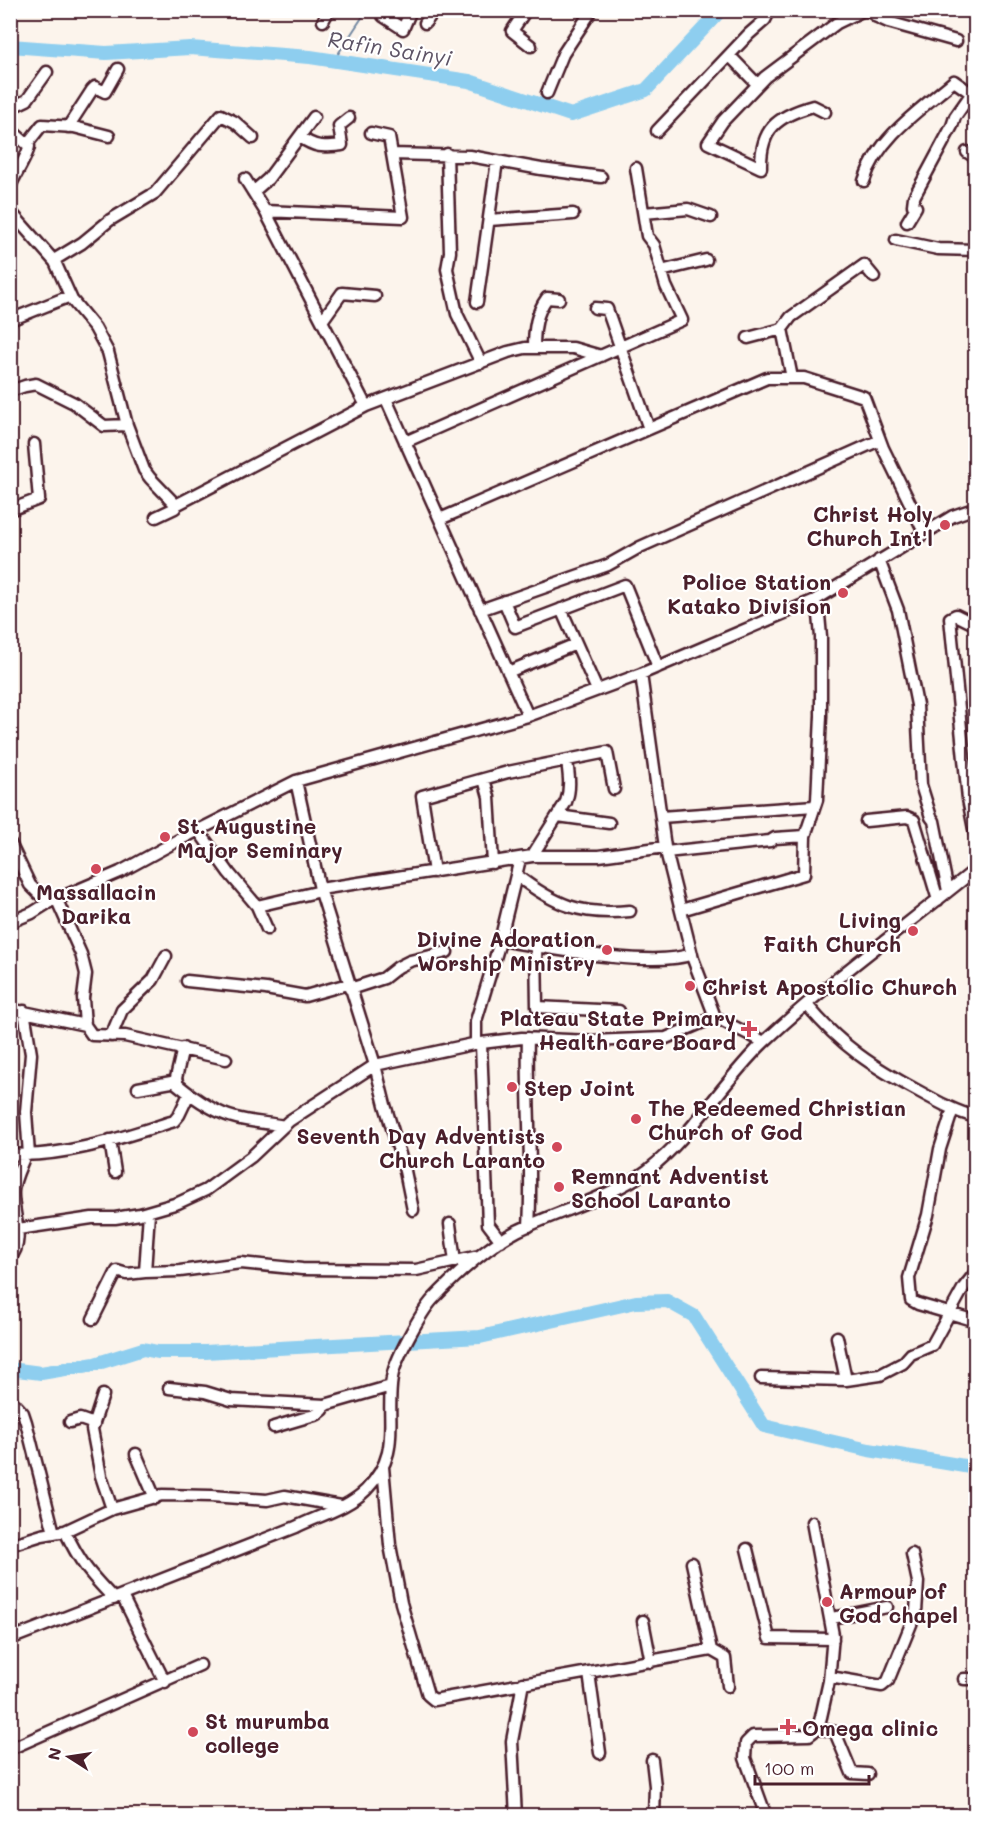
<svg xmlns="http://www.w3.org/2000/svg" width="986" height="1826" viewBox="0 0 986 1826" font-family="Mali,sans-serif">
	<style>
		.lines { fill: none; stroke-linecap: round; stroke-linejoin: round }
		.stream { stroke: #7388a1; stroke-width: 2 }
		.river { stroke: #8eceef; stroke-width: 14 }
		.minor-casing { stroke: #4a1f2b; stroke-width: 15 }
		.minor { stroke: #fff; stroke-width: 10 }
		.poi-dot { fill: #d1495b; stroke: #fff; stroke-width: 2 }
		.labels { text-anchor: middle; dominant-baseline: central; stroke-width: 4.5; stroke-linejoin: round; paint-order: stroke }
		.poi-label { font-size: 21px; font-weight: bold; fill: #4a1f2b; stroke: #fff; text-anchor: start }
		.water-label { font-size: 22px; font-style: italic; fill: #5e5466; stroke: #fff }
	</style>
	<rect width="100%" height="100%" fill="#fcf4ec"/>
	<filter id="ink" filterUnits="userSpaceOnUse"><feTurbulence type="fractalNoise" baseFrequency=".0167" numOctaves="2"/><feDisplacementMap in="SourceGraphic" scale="12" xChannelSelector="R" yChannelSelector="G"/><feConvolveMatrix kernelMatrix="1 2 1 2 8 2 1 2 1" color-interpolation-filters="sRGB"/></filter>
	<g filter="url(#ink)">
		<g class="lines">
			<path class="stream" d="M334 60 367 10"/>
			<path class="river" d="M10 46 106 53 190 48 310 57 469 81 571 115 646 90 721 10
				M10 1369 41 1373 95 1364 143 1349 158 1352H205L480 1337 636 1302 667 1301 694 1316 764 1426 869 1450 976 1468"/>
			<g class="minor-casing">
				<path id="minor" d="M526 10 512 31 531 46
					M869 10 877 17 888 22 956 41
					M383 16 403 29 411 10
					M323 21 329 10
					M425 23 435 10
					M730 56 757 84
					M547 93 563 54 592 10
					M10 108 27 100 47 72
					M825 112 813 106C777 116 760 129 761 168L708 143 723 121 765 77 837 23 864 10
					M68 127 92 90 95 87 105 92 118 69
					M10 129 29 146C29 154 14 176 10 187
					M657 131 749 34 765 20 770 10
					M371 133 389 137 392 154
					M300 137C316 148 322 147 342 145L339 126 349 118
					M27 144 42 125 74 127 109 136
					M967 152 976 158
					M447 154 450 252 447 269 457 314 481 363
					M245 179 265 211 366 406
					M864 181C877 138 921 109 954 81L971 93
					M253 192 268 179 314 117
					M10 211 55 262 72 300 95 328 108 352 127 425 144 470 150 478 176 505 175 508 156 517
					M265 211 403 217 392 154 470 156 541 169 601 177
					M644 213 688 209 711 217
					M489 220 573 214
					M907 222 916 207 913 205 914 197 952 126 955 117 976 87
					M896 240 938 249 976 250
					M54 260 82 243 110 220 155 193 221 115 235 122 253 138
					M661 271 706 260
					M477 302 497 161
					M595 308 607 309 649 429
					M10 320 70 296
					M322 321 342 293 375 296
					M782 329 792 378
					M748 338 782 329 791 317 864 265 874 277
					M534 348C534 329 536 313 547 298L559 299
					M10 391 25 386 36 384 74 403 104 426 127 425
					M386 399 528 716
					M405 442 682 320 666 286 654 245 647 236 636 168
					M176 505 366 406 508 352 525 348H573L601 356
					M10 510 39 499 34 444
					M440 519 767 378H804L864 397 883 448 924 532
					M879 560 898 610 917 705 921 785 931 817 934 821 948 891
					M504 601 515 627 625 585 658 667
					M561 609 597 690
					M480 610 608 565 640 547 880 440
					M976 625 956 615 950 618 968 799 976 839
					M508 672 576 644
					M641 674 665 847 693 959 715 1017 764 1042
					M484 779 489 797 493 863
					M296 781 320 889 375 1065 385 1105 405 1171 413 1210
					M558 816 609 823
					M661 817 814 806
					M866 821 907 817 914 820 938 900
					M198 830 229 873 257 906 267 929
					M10 843 30 885 39 894 49 898 64 896 120 872 177 841 296 781 528 716 641 674 815 600 953 516 976 508
					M666 852 770 841 775 838 805 836
					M532 856 566 802C571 788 569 776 567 761
					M434 872 422 796 508 772 607 752 614 789
					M516 875C555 905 581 916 630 911
					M320 889 532 856H599L665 847
					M257 906 321 891
					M681 910 804 874 805 836 817 800 821 716V637L819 615 815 600
					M10 922 32 913 56 898 81 954 86 974 83 998 85 1025 92 1035 125 1036 226 1059
					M500 940C544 947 653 969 692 954
					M536 945 537 1007 619 1011
					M187 981 266 989 305 996 348 984
					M350 989 384 978 398 967 410 961 447 952
					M807 1005C841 1046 873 1067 920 1092 938 1102 956 1112 976 1117
					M10 1009 85 1025
					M24 1011 31 1054 26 1112 29 1155
					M111 1036 122 1010 153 980 166 956
					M528 1038C526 1101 533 1163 529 1226
					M476 1044V1021L499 945 520 859
					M481 1044 488 1224 501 1241
					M183 1048 176 1078 177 1084C194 1098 215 1113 236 1118 251 1122 268 1123 284 1126
					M138 1088 177 1081
					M953 1109 940 1149 928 1215 909 1278 911 1300 918 1304 976 1321
					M110 1140 115 1172
					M10 1154C62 1159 126 1136 174 1121L179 1115 189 1094
					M149 1212 145 1272 180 1271 241 1263 302 1269 416 1270 479 1256
					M450 1224 455 1262
					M18 1229 92 1218H115L140 1214 178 1203 206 1190 251 1157 289 1121 375 1065 473 1044 522 1038 591 1041 666 1038 715 1017
					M10 1258C26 1240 12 1213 13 1192 13 1181 21 1166 25 1155
					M93 1319 117 1271 127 1274 145 1272
					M837 1337 846 1380
					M761 1378 846 1380 880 1375 903 1363 911 1354 932 1345 964 1287 976 1272
					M169 1388 205 1392 231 1400 325 1405 391 1386
					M103 1395 92 1429 101 1476 112 1509
					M10 1401H12L23 1413 26 1422 54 1533
					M70 1422 80 1419 94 1424
					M274 1427 318 1414 323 1410 325 1405
					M136 1454 155 1498
					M383 1467 390 1545 401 1603 428 1695 434 1700 711 1650 692 1563
					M65 1531C80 1563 90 1574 114 1599
					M10 1545 42 1535 65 1531 112 1509 162 1495 211 1496 267 1500 285 1496 341 1506
					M747 1549 769 1638 833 1639
					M122 1596 165 1682
					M832 1618 887 1607
					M643 1621 651 1662
					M10 1639 296 1527C318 1516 348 1508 366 1490 403 1452 385 1422 392 1378 394 1361 421 1312 433 1299 457 1274 486 1247 517 1231 558 1211 612 1197 648 1170 693 1135 723 1081 764 1042 830 980 906 926 976 869
					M711 1650 725 1658 728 1686
					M589 1673 600 1753
					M830 1677 882 1686 888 1681 916 1612 918 1582 912 1554
					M964 1679H976
					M818 1728 835 1732 852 1773 868 1774
					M10 1749 200 1665
					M652 1760 655 1786 654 1816
					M516 1816 512 1741 523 1683
					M766 1816 745 1758 746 1743 753 1736 809 1735 818 1728 821 1717 829 1681 833 1635 812 1522"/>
			</g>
			<use href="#minor" class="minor"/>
		</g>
	</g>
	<g class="poi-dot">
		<circle cx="945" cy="525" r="6"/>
		<circle cx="843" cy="593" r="6"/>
		<circle cx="165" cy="837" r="6"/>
		<circle cx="96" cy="869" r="6"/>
		<circle cx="913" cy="931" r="6"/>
		<circle cx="607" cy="950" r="6"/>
		<circle cx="690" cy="986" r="6"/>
		<path d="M746 1020h6v6h6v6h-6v6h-6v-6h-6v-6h6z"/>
		<circle cx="512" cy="1087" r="6"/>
		<circle cx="636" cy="1119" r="6"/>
		<circle cx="557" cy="1147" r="6"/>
		<circle cx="559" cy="1187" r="6"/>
		<circle cx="827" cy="1602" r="6"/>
		<path d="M785 1718h6v6h6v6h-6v6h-6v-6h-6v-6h6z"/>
		<circle cx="193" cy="1732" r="6"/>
	</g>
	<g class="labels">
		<g class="poi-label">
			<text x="933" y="513" text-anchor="end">Christ Holy<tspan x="933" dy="24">Church Int'l</tspan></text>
			<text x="831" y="581" text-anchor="end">Police Station<tspan x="831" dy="24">Katako Division</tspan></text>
			<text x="177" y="825">St. Augustine<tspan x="177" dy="24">Major Seminary</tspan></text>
			<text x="96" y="891" text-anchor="middle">Massallacin<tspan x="96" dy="24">Darika</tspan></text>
			<text x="901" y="919" text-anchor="end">Living<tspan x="901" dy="24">Faith Church</tspan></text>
			<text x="595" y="938" text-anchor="end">Divine Adoration<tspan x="595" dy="24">Worship Ministry</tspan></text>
			<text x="702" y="986">Christ Apostolic Church</text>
			<text x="736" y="1017" text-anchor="end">Plateau State Primary<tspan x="736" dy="24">Health care Board</tspan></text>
			<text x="524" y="1087">Step Joint</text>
			<text x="648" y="1107">The Redeemed Christian<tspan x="648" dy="24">Church of God</tspan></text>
			<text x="545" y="1135" text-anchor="end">Seventh Day Adventists<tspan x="545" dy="24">Church Laranto</tspan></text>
			<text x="571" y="1175">Remnant Adventist<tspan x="571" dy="24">School Laranto</tspan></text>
			<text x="839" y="1590">Armour of<tspan x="839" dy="24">God chapel</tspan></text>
			<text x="205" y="1720">St murumba<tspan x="205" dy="24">college</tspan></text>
			<text x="802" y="1727">Omega clinic</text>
		</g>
		<g class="water-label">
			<text transform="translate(390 48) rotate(9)">Rafin Sainyi</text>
		</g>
	</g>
	<rect width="986" height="1826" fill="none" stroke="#fff" stroke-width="36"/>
	<rect x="18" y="18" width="950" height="1790" fill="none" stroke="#4a1f2b" stroke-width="2" filter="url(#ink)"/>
	<g transform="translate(69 1757) rotate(282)" stroke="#ffffff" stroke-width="4.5" paint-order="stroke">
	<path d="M0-4.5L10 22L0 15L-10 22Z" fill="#4a1f2b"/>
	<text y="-9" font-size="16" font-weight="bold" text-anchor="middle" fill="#4a1f2b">N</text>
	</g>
	<path d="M755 1775v9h114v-9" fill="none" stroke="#4a1f2b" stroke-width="3"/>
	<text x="764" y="1775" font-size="18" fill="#4a1f2b" stroke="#ffffff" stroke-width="4.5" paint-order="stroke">100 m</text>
</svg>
